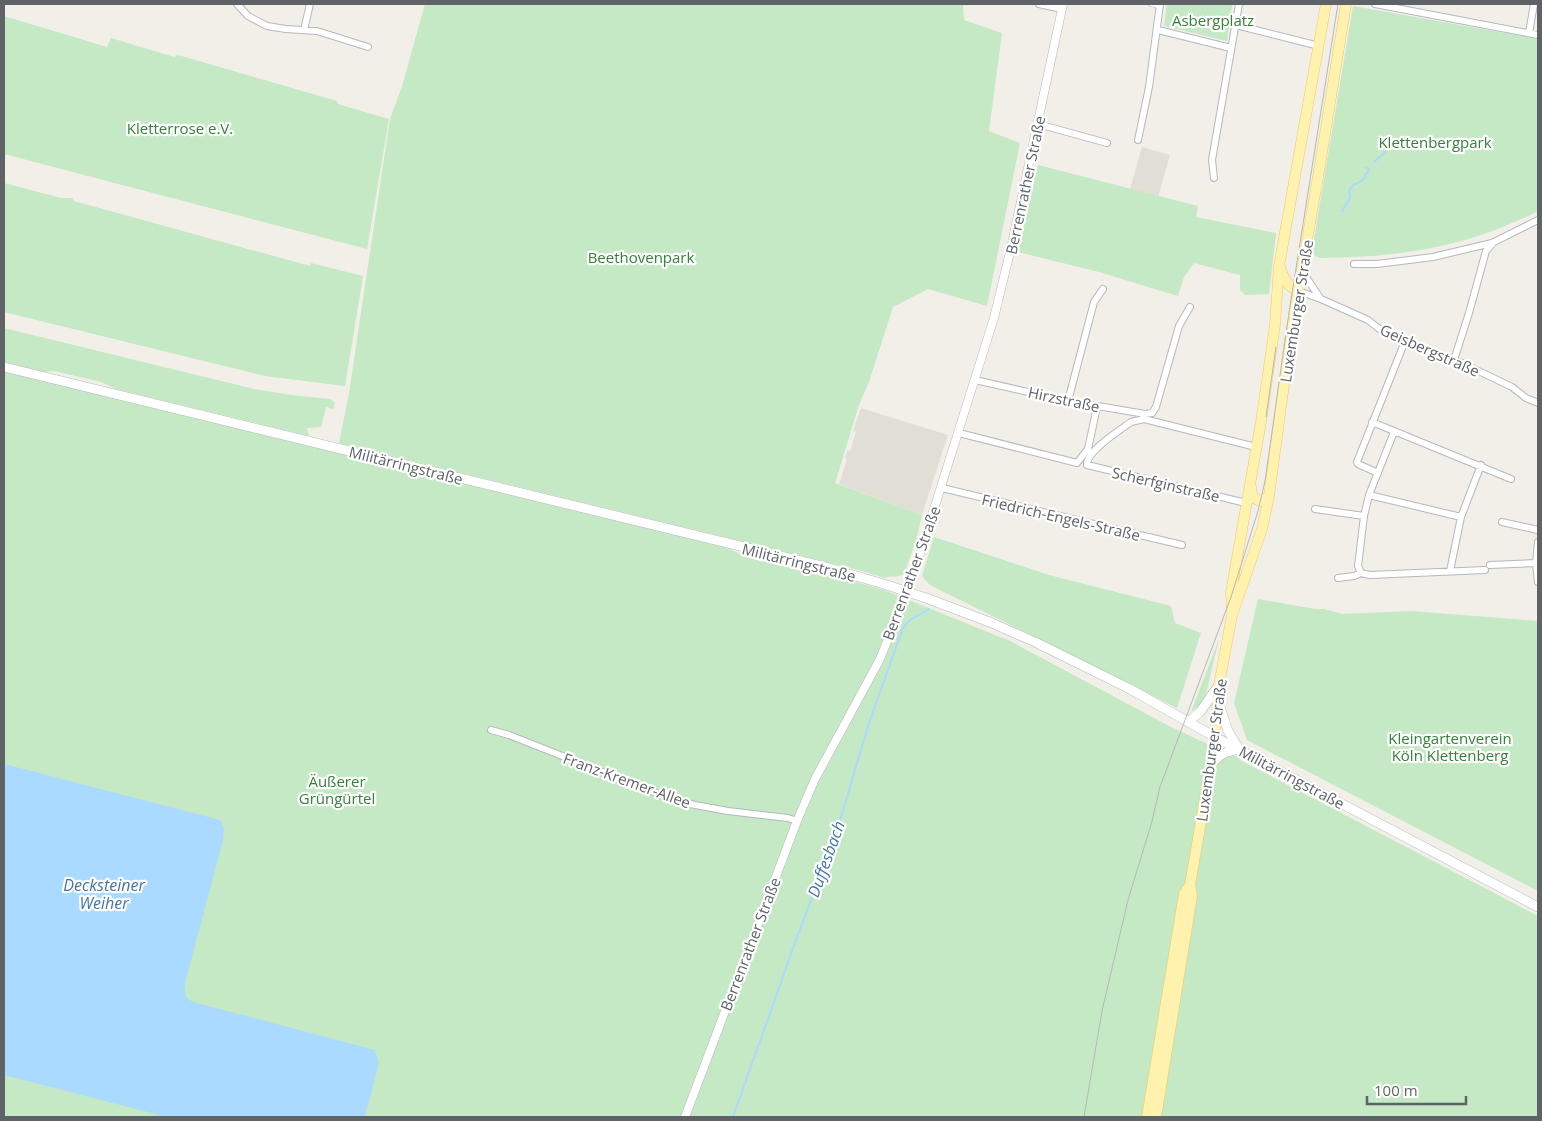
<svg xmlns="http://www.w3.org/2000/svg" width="1542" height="1121" viewBox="0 0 1542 1121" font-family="'Open Sans',sans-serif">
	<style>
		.education { fill: #e1ded6 }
		.green { fill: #c5e8c5 }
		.water { fill: #aadaff }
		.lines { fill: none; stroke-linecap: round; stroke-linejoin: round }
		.stream { stroke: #aadaff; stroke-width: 2 }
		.pedestrian-casing { stroke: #b5b8bc; stroke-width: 5.5 }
		.minor-casing { stroke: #b5b8bc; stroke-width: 8 }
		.tertiary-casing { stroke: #b5b8bc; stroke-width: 9 }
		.secondary-casing { stroke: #b6babf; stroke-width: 10 }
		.primary-casing { stroke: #f2c960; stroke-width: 11 }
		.pedestrian { stroke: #fff; stroke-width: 4.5 }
		.minor { stroke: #fff; stroke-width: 6 }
		.tertiary { stroke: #fff; stroke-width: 8 }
		.secondary { stroke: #fff; stroke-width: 9 }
		.primary { stroke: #fff2af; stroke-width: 10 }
		.tram { stroke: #b6b7b8; stroke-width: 1 }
		.labels { text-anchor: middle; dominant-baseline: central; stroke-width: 4.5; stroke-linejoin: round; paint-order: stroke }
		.park-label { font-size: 15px; fill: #348238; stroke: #fff }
		.street-label { font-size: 15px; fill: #5f6368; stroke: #fff }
		.water-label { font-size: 16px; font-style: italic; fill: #4174aa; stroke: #fff }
	</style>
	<rect width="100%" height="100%" fill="#f1efe8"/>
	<path class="education" d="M1142 147 1170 155 1158 197 1130 189Z
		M861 408 948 435 922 515 839 484 847 459 845 458 847 451H850L856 432 853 431Z"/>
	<path class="green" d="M425 4H963L964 20 1002 33 989 131 1020 143 987 306 928 289 893 307 869 382 859 405 835 483 922 515 916 541 904 574C898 578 890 575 885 578L855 569 339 443 349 393 390 119 402 86Z
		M1167 4H1225L1232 5 1227 41 1164 26Z
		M1353 6 1538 39V211C1465 248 1401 257 1320 258L1315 256 1312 251Z
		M4 16 107 47 111 38 174 57 178 55 337 101 338 104 389 119 367 249 4 154Z
		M1038 165 1198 206 1196 217 1276 233 1269 294 1245 295 1240 290V275L1194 263 1184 277 1178 296 1099 272 1018 252Z
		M4 183 61 198H72L74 201 310 266 311 263 363 276 345 386 265 376 4 312Z
		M4 328 254 389 291 395 331 399 335 403 333 409 326 407 321 427 307 428 309 436 116 389 101 382 54 371 43 372 4 362Z
		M4 371 724 547 748 557 798 570 818 571 884 590 1010 641 1169 726 1231 755 1242 757 1240 760 1538 916V1117H4Z
		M934 537 1049 575 1171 606 1175 623 1201 633 1177 708 930 585 922 576Z
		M1258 599 1315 609H1324L1343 614 1411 611 1538 621V891L1247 740 1234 703Z
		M1219 639 1206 694 1202 703 1191 712Z"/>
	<path class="water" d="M4 764 220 820 224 828 223 840 185 983C184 993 184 997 193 1002L375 1050 379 1063 365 1117H167L4 1075Z"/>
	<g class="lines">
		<path class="stream" d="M1374 162 1385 152
			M1360 182 1364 179 1369 169 1366 168
			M1342 211 1350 198 1349 191 1353 185 1360 182
			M733 1117 795 943 839 824 869 723 903 628 910 620 929 609"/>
		<g class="pedestrian-casing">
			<path id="pedestrian" d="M1151 4 1160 6"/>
		</g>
		<g class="minor-casing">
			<path id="minor" d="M237 4 248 16 267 26 286 29 317 31 368 47
				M1039 4 1062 9
				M1375 4 1538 35
				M1236 25 1319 46
				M304 30 310 4
				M1158 30 1231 48
				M1529 33 1534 4
				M1038 124 1107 143
				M1138 140 1149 87 1160 4
				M1214 178 1212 160 1239 4
				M1354 264H1377L1433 257 1492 243 1538 220
				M1302 271 1320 298
				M1298 291 1321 299 1368 320 1378 328 1441 357 1462 363 1512 387 1526 398 1538 403
				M1454 360 1469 313 1486 251 1492 244
				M975 380 1068 401 1145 414 1152 413 1156 407 1179 326 1190 307
				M1068 401 1094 302 1103 289
				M1372 422 1511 479
				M959 433 1077 463 1088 449 1097 407
				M1378 473 1358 464 1357 462 1405 341
				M942 488 1182 545
				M1369 495 1461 517
				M1246 503 1087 465C1086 451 1120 430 1131 422L1144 419 1256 447
				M1315 509 1364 516
				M1502 522 1538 530
				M1538 542 1536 563 1538 582
				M1490 565 1536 563
				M1450 571 1461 517 1481 465
				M1361 573 1358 566 1364 516 1369 495 1394 432
				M1361 573 1370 575 1485 570
				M1338 578 1354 576 1361 573
				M491 730 509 735 679 802 728 811 788 818 797 821"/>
		</g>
		<g class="tertiary-casing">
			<path id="tertiary" d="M685 1117 797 821 815 779 880 659 912 579 994 318 1011 248 1063 4"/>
		</g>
		<g class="secondary-casing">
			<path id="secondary" d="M4 367 822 566 887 585 926 598 992 623 1037 643 1130 689 1215 737 1538 907
				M1219 704 1228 731 1239 749
				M1188 722 1200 712 1219 685
				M1211 763 1224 753 1239 749"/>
		</g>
		<g class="primary-casing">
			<path id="primary" d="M1280 267C1283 278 1288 287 1298 291
				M1251 487C1252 495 1252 499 1261 501L1269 496
				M1232 611 1231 592 1261 422 1275 325 1279 266 1326 4
				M1147 1117 1184 894 1190 885
				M1156 1117 1192 896 1190 885 1214 746 1219 685 1232 615 1262 529 1269 496 1290 339 1319 171 1346 4"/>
		</g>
		<use href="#pedestrian" class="pedestrian"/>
		<use href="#minor" class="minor"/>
		<use href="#tertiary" class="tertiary"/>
		<use href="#secondary" class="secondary"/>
		<use href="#primary" class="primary"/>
		<path class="tram" d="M1266 417 1276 347
			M1084 1117 1102 1011 1128 900 1151 825 1160 787 1231 597 1258 511 1265 481 1290 306 1338 4"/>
	</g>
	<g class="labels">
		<g class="park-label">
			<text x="1213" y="20">Asbergplatz</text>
			<text x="180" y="128">Kletterrose e.V.</text>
			<text x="1435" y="142">Klettenbergpark</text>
			<text x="641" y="257">Beethovenpark</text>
			<text x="1450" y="738">Kleingartenverein<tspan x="1450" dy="17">Köln Klettenberg</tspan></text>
			<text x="337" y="781">Äußerer<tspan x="337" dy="17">Grüngürtel</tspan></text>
		</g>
		<g class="street-label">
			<text transform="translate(1025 185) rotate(-78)">Berrenrather Straße</text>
			<text transform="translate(1296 311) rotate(-81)">Luxemburger Straße</text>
			<text transform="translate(1430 350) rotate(24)">Geisbergstraße</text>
			<text transform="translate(1064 399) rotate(12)">Hirzstraße</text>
			<text transform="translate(406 465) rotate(14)">Militärringstraße</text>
			<text transform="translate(1166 484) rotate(13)">Scherfginstraße</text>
			<text transform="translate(1061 517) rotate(13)">Friedrich-Engels-Straße</text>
			<text transform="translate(799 562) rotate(14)">Militärringstraße</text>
			<text transform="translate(911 573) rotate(-70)">Berrenrather Straße</text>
			<text transform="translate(1211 750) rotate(-82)">Luxemburger Straße</text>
			<text transform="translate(1292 777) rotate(28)">Militärringstraße</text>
			<text transform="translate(627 780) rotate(20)">Franz-Kremer-Allee</text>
			<text transform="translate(750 944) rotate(-69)">Berrenrather Straße</text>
		</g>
		<g class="water-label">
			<text transform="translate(826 859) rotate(-70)">Duffesbach</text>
			<text x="104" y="885">Decksteiner<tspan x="104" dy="18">Weiher</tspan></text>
		</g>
	</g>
	<rect width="1542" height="1121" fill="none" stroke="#5f6368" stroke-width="10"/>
	<path d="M1367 1096v8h99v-8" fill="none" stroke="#5f6368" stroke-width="2.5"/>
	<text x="1374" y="1096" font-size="15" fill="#5f6368" stroke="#ffffff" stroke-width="4" paint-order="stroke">100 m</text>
</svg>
